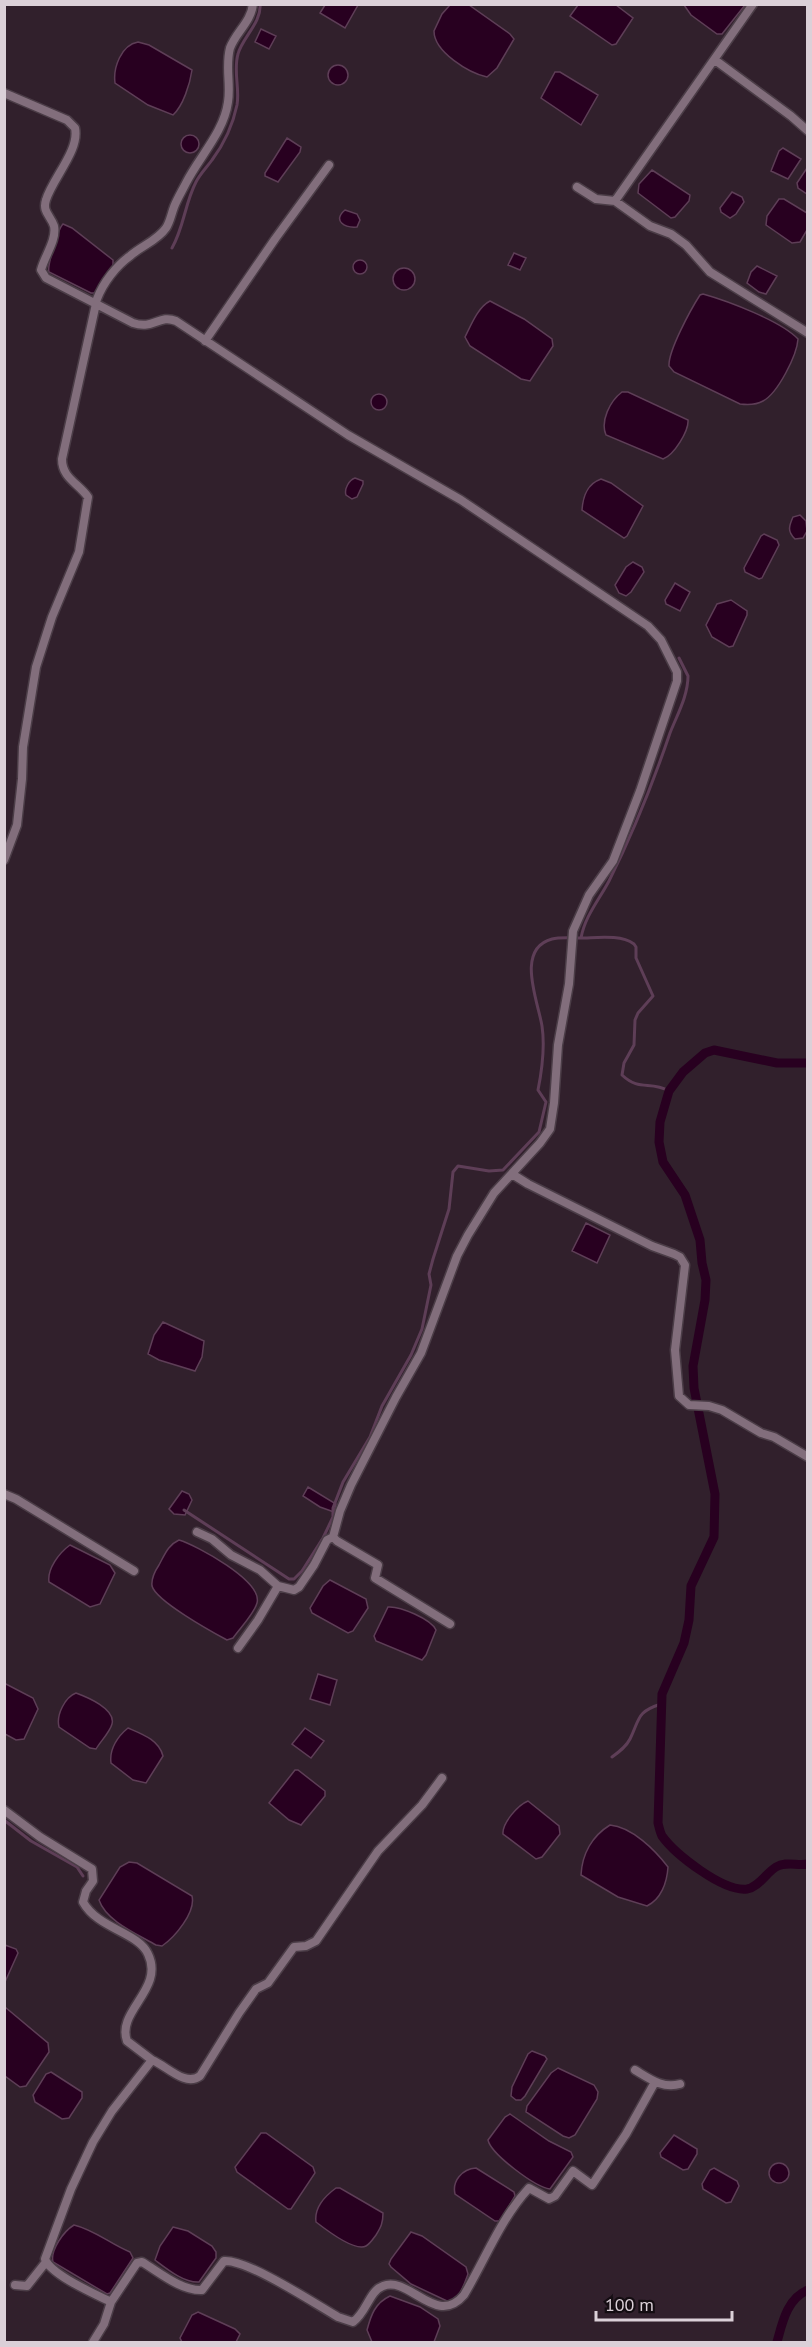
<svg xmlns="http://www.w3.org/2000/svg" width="812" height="2347" viewBox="0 0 812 2347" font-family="'PT Sans',sans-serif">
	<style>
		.water { fill: #280020; stroke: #5e3e57; stroke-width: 1.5 }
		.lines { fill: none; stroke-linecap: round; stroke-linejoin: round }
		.stream { stroke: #5e3e57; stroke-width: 3 }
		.canal { stroke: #280020; stroke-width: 9 }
		.minor-casing { stroke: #4b3d47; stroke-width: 11 }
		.minor { stroke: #826e7c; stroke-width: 8 }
	</style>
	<rect width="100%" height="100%" fill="#31202c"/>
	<path class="water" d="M325 5 358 4V5L345 28 320 13Z
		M450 5H469L510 34 514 39 497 68 487 77C469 73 434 52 434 31L442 14Z
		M616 5 633 18 616 44 612 45 570 16 578 5Z
		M745 5 722 34H717L691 15 684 5Z
		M261 29 276 36 269 49 255 42Z
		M138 42 149 45 192 70C190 84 183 106 173 115L148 105 115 83C113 68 121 45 138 42Z
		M328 75a10 10 0 1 1 20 0a10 10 0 1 1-20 0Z
		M555 72H560L598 95 581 125 541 98Z
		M181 144a9 9 0 1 1 18 0a9 9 0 1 1-18 0Z
		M287 138 301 147 300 152 278 182 265 176V173Z
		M783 148 801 159 788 179 771 171 779 151Z
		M807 168V194L798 188 797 183Z
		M652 170 690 195 689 201 675 217 671 218 638 193 639 184Z
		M732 192 742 197 744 202 736 214 730 218 721 212 720 208Z
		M779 199H784L807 213V230L800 242 792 243 766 225 767 216Z
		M345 210 357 214 360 220 357 227C345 228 332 221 345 210Z
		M63 224 72 228 113 260V268L95 293H91L49 272C47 266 58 229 63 224Z
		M514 253 526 258 520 270 508 265Z
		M353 267a7 7 0 1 1 14 0a7 7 0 1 1-14 0Z
		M757 266 777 276 766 294 759 292 747 283 751 272Z
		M393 279a11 11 0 1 1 22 0a11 11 0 1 1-22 0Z
		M703 294C728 301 781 321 798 339 797 355 778 393 763 401 756 405 748 405 740 404L674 372 669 366C668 351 691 309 700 295Z
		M490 301 524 319 552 339 553 346 530 381 521 379 470 346 465 337C471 325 478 307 490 301Z
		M622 392H628L688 420C689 431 674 455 663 459L606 435C600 421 610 401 622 392Z
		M371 402a8 8 0 1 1 16 0a8 8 0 1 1-16 0Z
		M355 478 363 481V484L357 497 352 499 346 495C344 489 349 480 355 478Z
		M601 479 611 483 643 506 627 536 624 538 582 510C583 496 587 484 601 479Z
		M800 515 806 521 807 531 803 538 795 539C787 531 789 526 793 517Z
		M764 534 777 540 779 545 762 578 759 579 745 572 744 568 761 536Z
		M633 562 642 567 644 572 631 592 626 596 619 593 615 585 626 567Z
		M675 583 690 592 680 611 666 604 665 600Z
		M731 600 747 611V615L733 646 729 647 712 637 706 625 717 604Z
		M586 1223 610 1235 597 1263 572 1251Z
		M163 1322 204 1341 202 1357 195 1371 159 1360 148 1354 154 1335Z
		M308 1487 336 1504 334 1512 320 1507 303 1496Z
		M182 1491 189 1494 192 1500 185 1515 174 1514 169 1509Z
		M179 1540C196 1545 263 1581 257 1603 254 1614 240 1628 233 1638L227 1640C212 1632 156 1601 152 1586 151 1578 155 1571 159 1565 165 1554 168 1545 179 1540Z
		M70 1545 110 1565 115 1573 100 1604 90 1607 49 1582C47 1569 59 1553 70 1545Z
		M330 1580 366 1599 368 1608 353 1631 348 1633 312 1613 310 1608 323 1586Z
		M388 1607C400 1606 431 1619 436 1630L426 1655 422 1660 376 1641 374 1636Z
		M318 1674 337 1680 330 1705 310 1699Z
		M4 1683 33 1698 38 1709 24 1739 16 1740 5 1734Z
		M76 1693C87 1697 116 1709 112 1724 110 1732 100 1742 96 1749L90 1748 59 1727C56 1715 65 1697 76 1693Z
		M128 1728C142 1734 159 1740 163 1756L146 1783 133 1780 111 1763C109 1749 118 1736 128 1728Z
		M305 1728 324 1741 311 1758 292 1744Z
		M295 1770H298L325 1791V1796L301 1825 289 1820 269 1803Z
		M528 1801 559 1826 560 1834 542 1857 536 1859 503 1834C502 1823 518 1805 528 1801Z
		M610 1825C632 1827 655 1850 668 1867 667 1883 661 1899 647 1906L618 1897 581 1875C582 1854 592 1836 610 1825Z
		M129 1862 137 1863 192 1896C196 1912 175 1937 162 1946L156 1945C137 1934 106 1921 99 1900L120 1867Z
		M5 1945 16 1949 18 1953 5 1982Z
		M5 2007 48 2043 49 2052 26 2086 20 2087 5 2076Z
		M532 2051 545 2056 547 2059 525 2096 521 2100H516L511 2096 512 2087 528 2054Z
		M558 2068 594 2085 598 2092 597 2099 575 2135 569 2138 563 2136 526 2112 527 2106 551 2073Z
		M51 2072 82 2092V2098L69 2118 62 2119 35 2102 33 2095 46 2074Z
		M510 2114 549 2141 571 2152 573 2157 550 2189C535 2187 491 2154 488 2140L505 2117Z
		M261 2133H266L313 2167 315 2173 291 2209H288L237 2172 235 2167Z
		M674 2135 697 2149V2154L688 2169 683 2170 661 2157 660 2153Z
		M769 2173a10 10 0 1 1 20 0a10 10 0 1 1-20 0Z
		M476 2168 514 2192 515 2196 500 2221H495L455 2194C452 2181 462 2169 476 2168Z
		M714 2168 737 2181 739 2186 731 2202 726 2203 703 2189 702 2184 710 2170Z
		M336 2188H340L383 2213C383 2223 381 2227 376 2235 373 2239 370 2244 366 2246 355 2252 325 2229 316 2222 314 2207 325 2196 336 2188Z
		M74 2225C95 2230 110 2244 130 2252L133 2258 110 2293 107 2294 53 2262C50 2250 64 2231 74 2225Z
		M173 2227 188 2231 212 2246 216 2252V2258L199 2282C184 2283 167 2269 155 2260L160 2246Z
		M411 2232 422 2236 466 2267 468 2274C464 2285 459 2301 447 2301L411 2284 391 2267 389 2264 391 2259Z
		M390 2296 420 2307 438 2319 440 2326 434 2342H372L367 2330C371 2315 375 2303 390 2296Z
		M198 2312 235 2329 240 2334 236 2342H182L180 2338 192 2315Z"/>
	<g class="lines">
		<path class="stream" d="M172 248C184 227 185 203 196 182 200 174 207 167 212 160 224 144 233 124 237 105 240 88 233 71 238 54 242 38 262 22 260 4
			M581 938C585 916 599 900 609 881 633 833 653 783 670 733 677 715 688 696 688 676L679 658
			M184 1510 289 1579H294L302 1571 323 1538 333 1517V1508L343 1482 370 1437 382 1406 411 1355 422 1329 431 1285 429 1274 433 1259 449 1209 453 1172 458 1166 489 1171 503 1170 539 1132 546 1102 538 1090C542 1070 545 1046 542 1026 538 1001 515 949 552 939 560 937 570 938 579 938 596 938 620 934 634 944L636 947V958L653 996 638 1013 635 1020 634 1045 624 1063 622 1075C640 1092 650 1080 669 1091
			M612 1757C619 1752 626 1747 630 1739 640 1719 636 1712 661 1704
			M4 1820 31 1841 77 1867 83 1876"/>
		<path class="canal" d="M808 1063H777L714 1050 705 1053 683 1072 669 1091 660 1122 659 1142 663 1162 685 1195 700 1240 702 1263 706 1280 705 1300 693 1366 694 1388 715 1494 714 1537 691 1586 689 1620 684 1643 662 1694 658 1823C659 1827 660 1832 662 1836 675 1854 723 1892 747 1889 759 1887 766 1873 776 1867 786 1861 797 1866 808 1864
			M777 2342C782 2324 787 2298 808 2290"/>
		<g class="minor-casing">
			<path id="minor" d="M715 60 791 116 808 131
				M4 93 67 120 75 128C80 150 52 179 46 200 42 212 51 216 54 226 57 240 44 257 41 270L46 278 133 323C154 330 159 314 176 321L348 435 461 500 648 626 661 640 677 672V681L640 791 613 861 589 895 573 931 569 984 558 1045 554 1103 550 1129 540 1143 494 1193 468 1235 457 1256 421 1353 396 1397 351 1485 340 1511 333 1537 337 1541 378 1565 375 1578 450 1624
				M577 187 596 199 615 201 650 226 671 234 686 245 710 272 808 333
				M615 201 753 4
				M205 341 275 239 329 165
				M4 860 17 825 22 779 23 747 36 667 52 617 79 552 88 497C78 483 62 478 62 459L97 299C103 283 116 266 130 256 141 246 157 241 166 228 170 222 171 215 174 207 177 199 182 191 186 183 199 157 224 132 228 102 231 84 225 67 230 48 236 32 251 22 253 4
				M512 1174 528 1184 652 1246 674 1254 680 1257 685 1265 675 1350 679 1396 689 1405 709 1406 722 1410 761 1433 774 1437 808 1457
				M4 1494 16 1499 134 1571
				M197 1532 212 1539 231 1555 260 1570 278 1586 294 1590 299 1587 314 1565 327 1540 333 1537
				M238 1648 258 1620 278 1586
				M4 1810 40 1837 92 1869 93 1881 86 1891 83 1902C98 1929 138 1932 148 1954 165 1989 116 2011 127 2041L152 2060
				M635 2070C650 2079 663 2089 680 2084
				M15 2285 27 2286 46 2262
				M111 2302C95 2294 51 2275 45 2259L71 2189 93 2142 112 2111 152 2060C167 2066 185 2087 200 2076L239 2013 256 1989 268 1983 294 1947 306 1946 316 1941 378 1851 422 1805 442 1778
				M93 2342 104 2324 111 2302 137 2263 142 2262C159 2272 181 2291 202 2290L224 2261C247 2259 314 2303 338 2317L353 2322C367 2312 369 2291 383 2286 409 2275 436 2328 464 2295 485 2260 501 2218 529 2188L549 2199 555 2196 573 2171 592 2185 626 2134 655 2082"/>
		</g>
		<use href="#minor" class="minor"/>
	</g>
	<rect width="812" height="2347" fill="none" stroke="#dbd0d8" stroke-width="12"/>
	<path d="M596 2311v9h136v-9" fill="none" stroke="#dbd0d8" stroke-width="3"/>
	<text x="605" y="2311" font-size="18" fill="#dbd0d8" stroke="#140d12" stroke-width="4.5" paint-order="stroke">100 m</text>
</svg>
